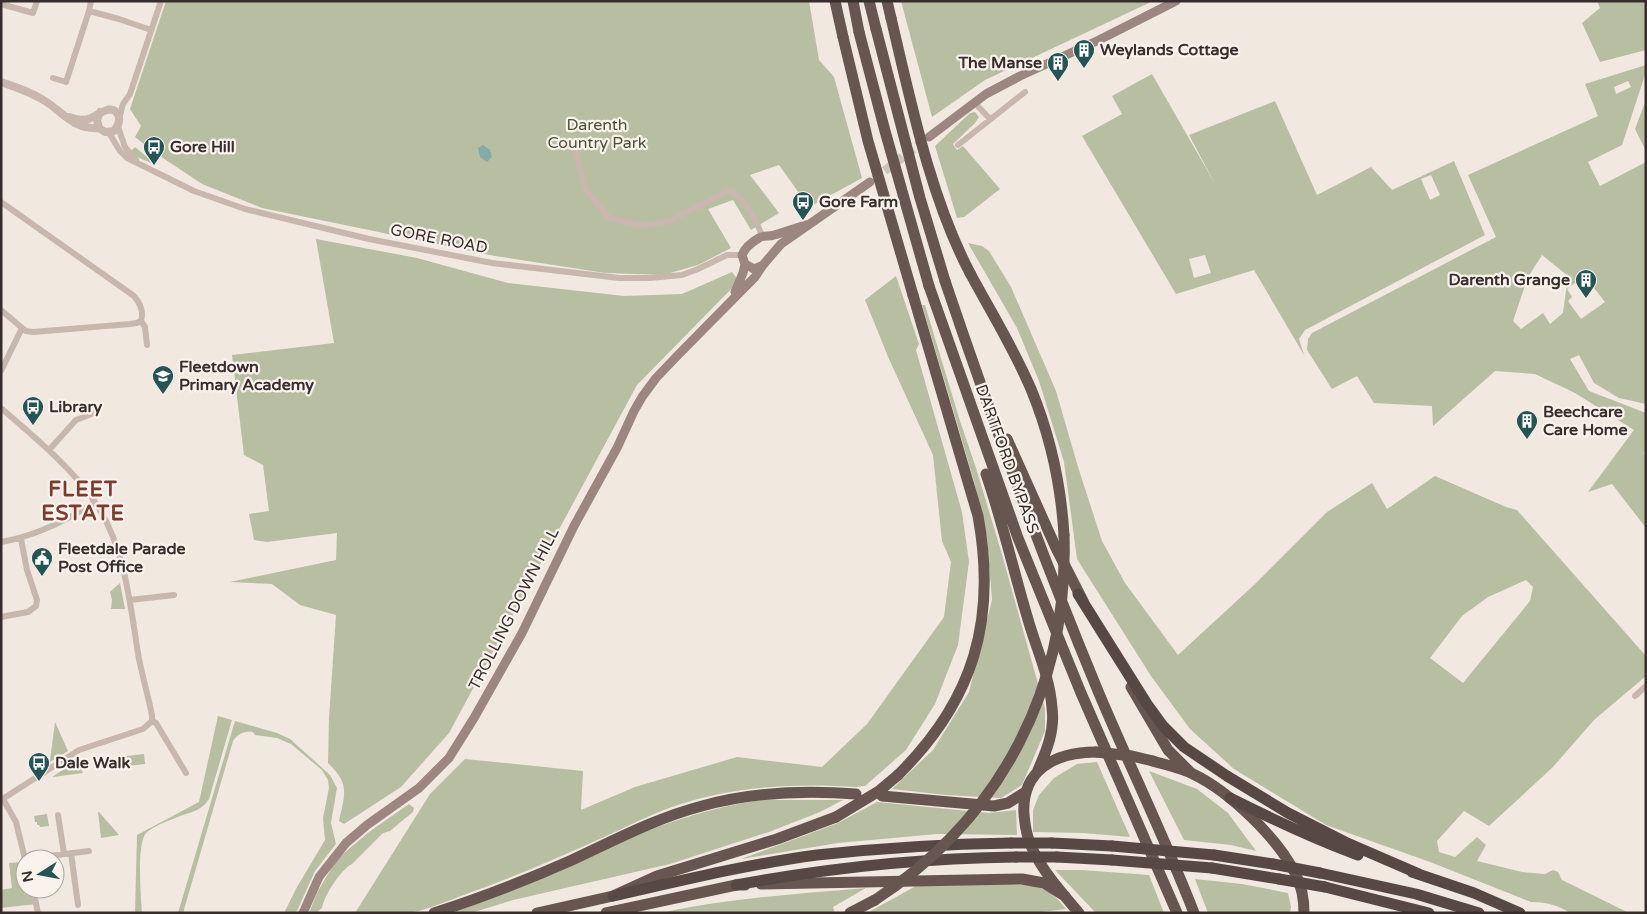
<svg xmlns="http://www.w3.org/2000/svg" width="1647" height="914" viewBox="0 0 1647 914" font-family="'Varela Round',sans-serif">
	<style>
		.green { fill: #b7bea2; fill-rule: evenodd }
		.water { fill: #82aba9 }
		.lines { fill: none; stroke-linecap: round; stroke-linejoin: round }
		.secondary-tunnel { stroke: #ccc3bc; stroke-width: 9; stroke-dasharray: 9 4.5; stroke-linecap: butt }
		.minor { stroke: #c8b7ad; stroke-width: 6 }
		.tertiary { stroke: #c8b7ad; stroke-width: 8 }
		.secondary { stroke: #9b877f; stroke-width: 9 }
		.trunk { stroke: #675650; stroke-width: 11 }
		.motorway { stroke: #574843; stroke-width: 11 }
		.trunk-bridge { stroke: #675650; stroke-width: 11 }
		.motorway-bridge { stroke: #574843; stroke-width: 11 }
		.labels { text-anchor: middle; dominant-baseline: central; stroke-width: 4.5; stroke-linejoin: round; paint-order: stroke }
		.poi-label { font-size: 16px; font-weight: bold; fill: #372e2b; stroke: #f9f2ed; text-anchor: start }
		.park-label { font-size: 16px; fill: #495331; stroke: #f9f2ed }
		.street-label { font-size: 16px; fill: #372e2b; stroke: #f9f2ed }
		.district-label { font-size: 21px; font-weight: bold; letter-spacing: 1px; fill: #7d3a2d; stroke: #f9f2ed }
	</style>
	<rect width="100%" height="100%" fill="#f1e8e0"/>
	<path class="green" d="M166 1H809L819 60 834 77 862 178 809 207 779 165 750 175 779 213 751 230 733 200 708 209 731 248 698 265 663 275 605 273 495 256 262 208 202 184 154 152 135 137 141 126 130 109Z
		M901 1H1153L985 80 932 117Z
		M1597 1H1646V50L1600 62 1582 23 1600 8Z
		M1646 65V72L1622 145 1588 162 1600 186 1646 162V404L1619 398 1594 383 1579 355 1570 359 1589 391 1646 413V451L1642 455 1646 452V528L1612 484 1588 492 1634 430 1575 393 1535 374 1495 371 1433 426 1432 406 1374 403 1357 376 1332 389 1307 350 1308 339 1312 333 1496 237 1468 175 1598 116 1585 84ZM1628 81 1631 87 1616 94 1614 87ZM1542 255 1568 276 1563 313 1550 324 1543 313 1521 329 1513 321 1528 277ZM1587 279 1605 302 1581 319 1568 301 1572 297 1567 289 1579 280 1582 283Z
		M1152 74 1214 182 1189 135 1275 101 1317 195 1371 167 1392 190 1454 161 1485 235 1305 330 1299 339 1304 355 1254 270 1176 294 1082 136 1122 114 1112 96ZM1431 175 1440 195 1430 200 1421 179ZM1205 255 1211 273 1194 278 1189 259Z
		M1646 100V151L1635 129Z
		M975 112 979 117 975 123 953 144 957 150 963 146 1000 189 964 217 957 218 935 146 970 113Z
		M135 147 152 161 151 163 137 157 131 151Z
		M316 239 417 258 508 283 624 296 682 294 732 272 739 281 637 385 449 733 401 787 344 824 339 821C345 794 350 784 328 763L329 718 336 615 300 605 272 584 230 582 336 560 337 533 267 542 254 540 249 514 269 511 263 465 244 455 232 355 334 343Z
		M968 243 982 246 989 251 1011 287 1056 391 1078 467 1102 541 1125 583 1178 655 1254 585 1327 512 1372 483 1387 509 1435 476 1506 507 1517 510 1646 656V676L1594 720 1553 767 1489 826 1464 811 1437 841 1439 852 1455 857 1477 837 1486 845 1477 861 1522 872 1545 874 1553 870 1558 872 1562 880 1629 913H1570C1559 905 1544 902 1531 902L1430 862 1326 825 1234 769 1190 729 1151 676 1077 559 1064 462 1039 381 1017 328ZM1526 580 1533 587 1530 601 1463 683 1430 658 1462 616 1488 597Z
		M896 276 919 344 916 350 962 512 969 562 958 645 935 704 906 750 865 786 857 787C795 783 734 786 675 806 649 815 626 827 602 838 558 858 514 877 469 893 452 899 425 911 408 913 390 914 372 913 355 913L430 794 465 759 583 771 581 810 635 787 737 757 822 767 867 724 944 617 951 562 942 541 933 455 889 359 865 300Z
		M922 305H925L960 421 976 468 1001 551 1045 709V731L1022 785 1001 798 946 795 892 789 933 750 969 692 992 600 987 538 974 481Z
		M120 583 125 609H111L112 600 110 592Z
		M218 716 232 720 209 799C203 809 193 812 183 815 171 820 157 824 147 832 136 841 141 898 142 913H135L137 835 199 802Z
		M235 721 277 733 290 739 330 775 337 788 331 823 336 844 315 871 296 913H284L297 887 325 840 323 818 329 788 328 780 322 770 291 744 277 738 255 735 253 732C246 730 237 734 233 741L183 913H178Z
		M55 722 68 751 50 762V761Z
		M144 754 145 764 127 766 126 756Z
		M75 759 83 773 52 777 73 763Z
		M1097 762 1130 837 1083 833 1033 832V810L1039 795 1054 778 1077 764Z
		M1149 771 1197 789 1228 813 1256 851 1231 845 1184 840Z
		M760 800H843L820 812 769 832 670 864 513 900 471 913H452C494 898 535 881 576 863 595 855 613 845 632 837 673 820 715 807 760 800Z
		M877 802 989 813 1016 810 1017 835 937 834 838 843 741 859 838 823Z
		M409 804 414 808 413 812 390 831 383 833 352 864C341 869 324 896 322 908L318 911 319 913H309L318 891 337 859 369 832Z
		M98 812H99L119 835 101 838Z
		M47 814 49 826 40 827 39 825H37V822H35L34 816Z
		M21 862 25 870V889H33L36 904 1 908V890L12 888 9 863Z
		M1055 870H1082L1149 875 1164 913H1096Z
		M1195 879 1242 884 1288 893 1291 907 1290 913H1208Z
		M1011 884C1038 885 1049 887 1066 909L1034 913H867L916 886Z
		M866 888 833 907 835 913H661C728 898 798 894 866 888Z"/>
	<path class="water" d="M483 145 490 150 492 157 487 162 480 157 478 148Z"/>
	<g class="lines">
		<path class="secondary-tunnel" d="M874 179 925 140"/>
		<path class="minor" d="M91 1 89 11 119 19 151 30
			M1 4 33 13 37 1
			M53 78 66 82 89 11
			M974 102 990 119
			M119 119 123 104 130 94 161 1
			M118 127 125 147 136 160
			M109 133 120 151 127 158 194 191 245 209 369 239 492 263 619 278H650L682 275 698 269 727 255H742
			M958 145 1025 92
			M574 147 586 190 609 218 642 226 670 221 727 191C741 190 758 224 762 236
			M1 202 134 296C140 303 144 312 141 321L145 327 147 345
			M1 310 22 328
			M1 371 22 328 26 331 33 332 130 324 137 323 141 321
			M1 408C34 437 70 466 95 502 126 548 130 606 139 659 143 678 148 696 152 715V721
			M49 450 76 420 94 413
			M1 542C36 536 66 521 95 502
			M130 600 174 595
			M1 617 28 612 36 606 37 600 27 570 21 539
			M1635 696 1646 686
			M152 721 156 723 186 773
			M3 799 16 822 25 859 89 851
			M1 800 79 750 143 729 152 721
			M58 815 64 854
			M71 853 78 905
			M33 889 38 913"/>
		<path class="tertiary" d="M1 82C16 87 31 92 45 101 64 113 74 130 99 128
			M69 117C75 119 82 121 88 119 97 117 113 100 119 117 120 123 117 127 114 131L105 132 99 128 97 120 100 112"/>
		<path class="secondary" d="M929 137 986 94 1020 76 1099 40 1176 1
			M809 224C797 227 786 232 774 235 769 237 763 235 759 238 752 242 745 248 742 255L745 264 754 269 763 265 781 244 870 182
			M735 292 743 273 745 264
			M303 913 319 877 346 843 367 825 419 788 449 758 474 718 522 633 574 526 617 448 634 411 642 397 656 378 678 355 755 277 763 265"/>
		<path class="trunk" d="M835 1 843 37
			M853 1 859 32
			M869 1 876 29
			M887 1 891 18
			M970 273C991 312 1014 349 1031 389 1050 435 1061 485 1064 535
			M945 281C992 420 1042 556 1098 691 1129 765 1165 838 1194 913
			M929 286 1018 538 1081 693 1177 913
			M1007 439 1056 548 1083 601
			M986 474C1002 520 1013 569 1027 616 1035 646 1050 676 1052 708 1055 730 1047 750 1038 770
			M1131 687 1168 750 1191 773
			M1153 761C1166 765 1181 768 1193 774 1229 791 1279 839 1296 875 1302 887 1304 900 1304 913
			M898 775C974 700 997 620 978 516L913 295
			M882 796 994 806 1008 803 1024 793
			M761 884 1022 879 1044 883 1065 896
			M434 913C481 898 527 880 572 860 615 840 656 818 702 806 752 792 804 790 856 794
			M537 913 613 896 657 876 777 839 836 817
			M606 913 736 885H745
			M850 913 875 900
			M1079 913C1062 893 1043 872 1032 848 1027 838 1025 826 1024 815 1021 770 1055 752 1096 752"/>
		<path class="motorway" d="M1078 594 1147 704 1163 726 1184 747 1227 776 1288 813 1345 842 1419 874
			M1230 798C1272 819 1314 839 1358 855
			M1052 843 1112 846
			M1214 855 1273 864
			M1057 857 1112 860
			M1212 868 1279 879
			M1412 872 1474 893 1520 913
			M1320 873 1416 894 1479 913
			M736 885C828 868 922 858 1016 857
			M1325 887 1429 913
			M613 896C680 881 749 864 817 855 882 848 946 844 1011 843"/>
		<path class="trunk-bridge" d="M891 18C911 102 930 197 970 273
			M876 29 920 198 945 281
			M859 32 885 131 929 286
			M843 37 868 141 913 295
			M1096 752 1132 756 1153 761
			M836 817 879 791 898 775
			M875 900C1002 817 1069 686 1064 535"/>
		<path class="motorway-bridge" d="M1011 843H1052
			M1112 846 1214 855
			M1016 857H1057
			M1112 860 1212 868
			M1273 864 1320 873
			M1279 879 1325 887"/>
	</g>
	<defs>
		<g id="building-pin" transform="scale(1.125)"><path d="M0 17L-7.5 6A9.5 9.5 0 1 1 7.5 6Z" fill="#255454" stroke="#f9f2ed"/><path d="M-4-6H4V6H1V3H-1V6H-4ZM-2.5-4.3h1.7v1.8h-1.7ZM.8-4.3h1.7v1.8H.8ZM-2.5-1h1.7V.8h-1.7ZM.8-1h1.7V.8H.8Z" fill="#fff"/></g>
		<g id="bus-pin" transform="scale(1.125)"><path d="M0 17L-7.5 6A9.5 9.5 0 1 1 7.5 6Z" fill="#255454" stroke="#f9f2ed"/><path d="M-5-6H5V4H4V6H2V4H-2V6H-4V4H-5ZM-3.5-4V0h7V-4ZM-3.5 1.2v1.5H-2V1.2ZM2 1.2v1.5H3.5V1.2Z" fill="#fff"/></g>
		<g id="school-pin" transform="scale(1.125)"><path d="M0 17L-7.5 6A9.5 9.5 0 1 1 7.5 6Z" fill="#255454" stroke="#f9f2ed"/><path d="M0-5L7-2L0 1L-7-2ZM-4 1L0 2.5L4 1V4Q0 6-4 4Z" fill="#fff"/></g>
		<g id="civic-pin" transform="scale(1.125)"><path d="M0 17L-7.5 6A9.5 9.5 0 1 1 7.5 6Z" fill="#255454" stroke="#f9f2ed"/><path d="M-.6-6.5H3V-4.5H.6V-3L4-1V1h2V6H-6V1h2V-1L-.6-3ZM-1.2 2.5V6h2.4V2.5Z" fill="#fff"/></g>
	</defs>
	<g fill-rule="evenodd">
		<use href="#building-pin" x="1084" y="50"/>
		<use href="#building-pin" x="1058" y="63"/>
		<use href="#bus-pin" x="154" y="147"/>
		<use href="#bus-pin" x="803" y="202"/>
		<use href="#building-pin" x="1586" y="280"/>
		<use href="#school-pin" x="163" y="376"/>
		<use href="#bus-pin" x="33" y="407"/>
		<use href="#building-pin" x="1527" y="421"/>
		<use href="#civic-pin" x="42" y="558"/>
		<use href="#bus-pin" x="39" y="763"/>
	</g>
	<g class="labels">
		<g class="poi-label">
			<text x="1100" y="50">Weylands Cottage</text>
			<text x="1042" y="63" text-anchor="end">The Manse</text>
			<text x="170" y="147">Gore Hill</text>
			<text x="819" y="202">Gore Farm</text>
			<text x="1570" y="280" text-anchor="end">Darenth Grange</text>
			<text x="179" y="367">Fleetdown<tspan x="179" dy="18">Primary Academy</tspan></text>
			<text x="49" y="407">Library</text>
			<text x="1543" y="412">Beechcare<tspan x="1543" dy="18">Care Home</tspan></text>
			<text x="58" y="549">Fleetdale Parade<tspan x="58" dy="18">Post Office</tspan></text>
			<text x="55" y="763">Dale Walk</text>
		</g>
		<g class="park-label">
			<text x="597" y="125">Darenth<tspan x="597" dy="18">Country Park</tspan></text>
		</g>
		<g class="street-label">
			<text transform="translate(439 239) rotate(11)">GORE ROAD</text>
			<text transform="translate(1007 459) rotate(70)">DARTFORD BYPASS</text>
			<text transform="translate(514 609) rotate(-63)">TROLLING DOWN HILL</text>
		</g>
		<g class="district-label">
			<text x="83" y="489">FLEET<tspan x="83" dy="24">ESTATE</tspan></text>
		</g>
	</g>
	<rect width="1647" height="914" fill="none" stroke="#372e2b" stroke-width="5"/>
	<g transform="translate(40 874) rotate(259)"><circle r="24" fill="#f9f2ed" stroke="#aba49f"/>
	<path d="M0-4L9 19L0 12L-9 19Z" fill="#255454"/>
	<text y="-8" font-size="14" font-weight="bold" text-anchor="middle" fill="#372e2b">N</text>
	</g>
</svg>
